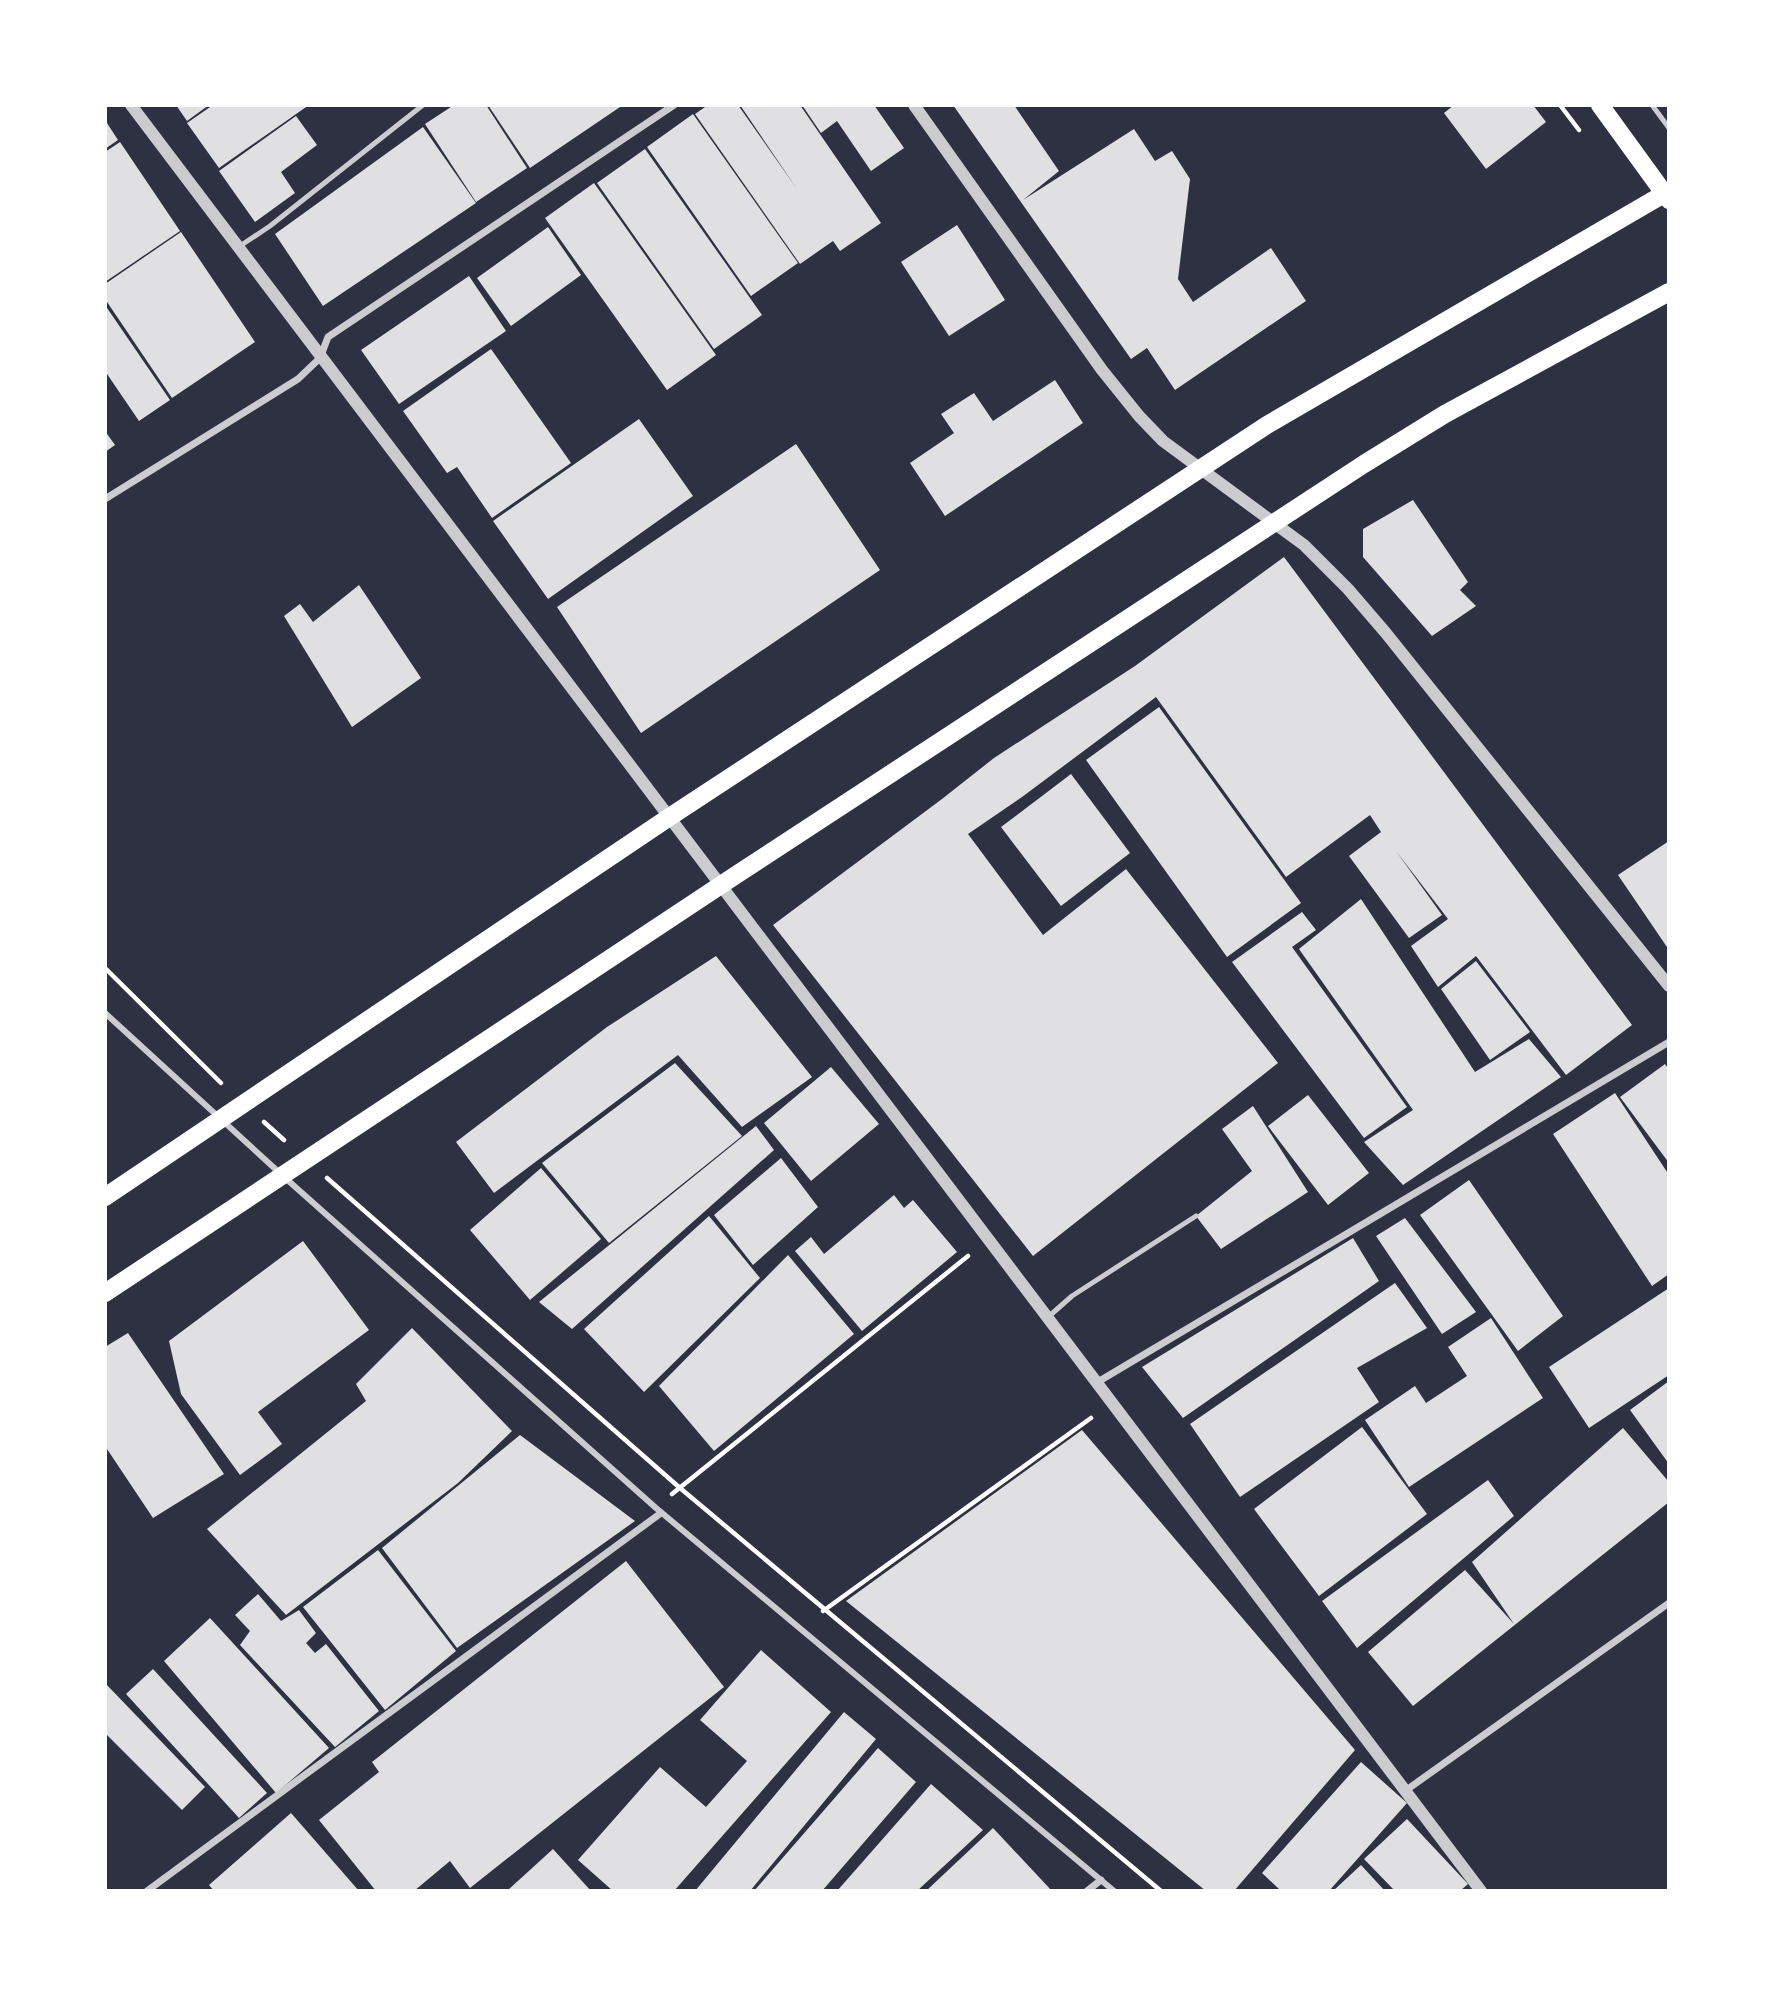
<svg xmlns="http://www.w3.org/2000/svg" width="1774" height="1996" viewBox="0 0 1774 1996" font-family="Barlow,sans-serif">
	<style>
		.building { fill: #e0e0e3 }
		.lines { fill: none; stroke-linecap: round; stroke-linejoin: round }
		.path { stroke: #fff; stroke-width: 4.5 }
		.service { stroke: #caccd0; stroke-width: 5 }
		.pedestrian { stroke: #caccd0; stroke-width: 6 }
		.minor { stroke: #caccd0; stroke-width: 7 }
		.tertiary { stroke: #caccd0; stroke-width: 12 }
		.primary { stroke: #fff; stroke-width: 18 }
	</style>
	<rect width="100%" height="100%" fill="#2d3142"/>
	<path class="building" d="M176 105H209L187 121Z
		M213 105H309L219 168 187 123Z
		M454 105H486L527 168 476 202 425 124Z
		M488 105H623L530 168Z
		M708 105H738L797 189 740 105H800L881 223 840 251 833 241 800 264 695 114Z
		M802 105H874L904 148 871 171 837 121 821 133Z
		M953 105H1014L1059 171 1023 200 1134 129 1155 161 1172 151 1190 179 1178 279 1193 302 1271 248 1306 301 1175 390 1147 348 1131 359Z
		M1454 105H1533L1546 122 1486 169 1444 113Z
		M693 114 798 263 751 296 647 147Z
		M296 116 317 145 281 172 295 193 255 222 219 171Z
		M105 120 118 140 105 149Z
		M423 127 476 203 323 306 275 234Z
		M120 142 180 231 105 282V152Z
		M645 149 762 315 714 349 597 183Z
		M594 183 716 355 667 390 545 218Z
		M957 225 1005 300 949 336 901 262Z
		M548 227 581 275 511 326 477 278Z
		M181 232 255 342 172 398 105 299V284Z
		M469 276 506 331 399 404 361 350Z
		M105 305 170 400 139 421 105 371Z
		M491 349 571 463 492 518 457 467 447 473 403 411Z
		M1055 380 1083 423 945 516 910 463 954 433 941 414 974 393 993 421Z
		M639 419 693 496 548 599 493 521Z
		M105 431 115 445 105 452Z
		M796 444 880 570 641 733 557 607Z
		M1413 500 1468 582 1460 590 1476 606 1432 636 1363 557V529Z
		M1284 557 1632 1025 1566 1075 1476 956 1438 987 1411 946 1448 919 1396 851 1442 915 1409 938 1349 856 1381 832 1370 815 1286 877 1156 697 1022 797 968 834 1043 935 1126 869 1278 1063 1033 1256 773 925 942 799 994 758 1135 666Z
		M359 585 421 678 352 727 284 616 300 604 313 622Z
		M1159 707 1301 903 1227 957 1086 760Z
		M1071 774 1130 853 1061 906 1001 827Z
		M1669 841V950L1618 875Z
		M1361 899 1475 1072 1529 1039 1561 1077 1403 1185 1364 1142 1413 1110 1299 949Z
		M1302 912 1316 930 1292 947 1407 1107 1364 1138 1232 962Z
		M716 956 812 1077 742 1127 678 1055 494 1193 456 1142 607 1027Z
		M1476 961 1530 1032 1490 1060 1441 989Z
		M675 1063 742 1136 609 1243 542 1163Z
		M1665 1064 1669 1070V1163L1620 1097Z
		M831 1067 879 1124 811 1181 764 1123Z
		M1615 1093 1669 1175V1274L1652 1286 1553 1134Z
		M1308 1095 1369 1173 1328 1205 1268 1126Z
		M1253 1106 1308 1192 1221 1249 1196 1216 1252 1171 1222 1129Z
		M756 1126 774 1150 572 1329 539 1302Z
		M781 1158 818 1207 753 1265 714 1215Z
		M541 1168 601 1239 530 1300 470 1230Z
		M1469 1180 1563 1316 1518 1351 1420 1215Z
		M894 1195 904 1208 913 1200 957 1252 862 1331 795 1251 811 1237 824 1254Z
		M709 1216 760 1278 644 1392 584 1329Z
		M1405 1218 1476 1312 1442 1334 1376 1236Z
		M1353 1238 1379 1281 1183 1418 1142 1367Z
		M303 1241 369 1330 258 1412 282 1444 240 1475 181 1394 169 1341Z
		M788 1255 854 1334 714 1451 659 1386Z
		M1395 1283 1427 1328 1357 1368 1379 1402 1240 1497 1190 1424Z
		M1669 1288V1375L1589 1428 1549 1367Z
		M1491 1318 1543 1398 1409 1487 1365 1420 1415 1386 1426 1403 1467 1376 1448 1347Z
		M412 1328 512 1431 458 1483 286 1615 207 1529 366 1401 356 1384Z
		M128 1333 224 1474 153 1518 105 1446V1347Z
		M1669 1381V1464L1630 1410Z
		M1362 1427 1427 1514 1319 1596 1254 1509Z
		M1623 1428 1669 1482V1502L1413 1706 1368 1652 1465 1570 1514 1624 1472 1562Z
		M1082 1430 1355 1750 1234 1891H1206L846 1601Z
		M520 1435 635 1521 457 1648 382 1548Z
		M1488 1480 1514 1516 1357 1648 1322 1601Z
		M378 1550 456 1651 385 1710 303 1607Z
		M626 1561 724 1687 470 1888 450 1861 414 1891H376L319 1820 379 1772 372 1762Z
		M258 1594 281 1621 299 1610 316 1633 306 1643 315 1653 326 1644 379 1711 335 1747 240 1645 250 1631 235 1615Z
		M210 1618 329 1748 276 1793 164 1661Z
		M761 1650 831 1712 674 1891H613L578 1860 660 1767 706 1807 747 1761 700 1720Z
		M153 1669 267 1793 239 1818 126 1694Z
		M105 1683 205 1787 182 1810 105 1733Z
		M844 1712 876 1739 750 1891H695Z
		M878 1748 916 1782 822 1891H754Z
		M1361 1762 1407 1803 1329 1891H1281L1262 1873Z
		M931 1784 983 1830 917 1891H837Z
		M291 1813 359 1891H214L209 1885Z
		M1407 1819 1468 1884 1460 1891H1395L1364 1859Z
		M993 1828 1052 1891H926Z
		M553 1849 591 1891H507Z
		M1361 1865 1385 1891H1333Z"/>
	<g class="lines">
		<path class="path" d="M1560 105 1579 130
			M105 968 221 1083
			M264 1122 284 1140
			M327 1178 680 1488 1161 1891
			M672 1494 968 1256
			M823 1611 1091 1418"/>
		<path class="service" d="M1652 105 1669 128
			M240 246 270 226 423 105
			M1047 1318 1072 1296 1196 1216"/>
		<path class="pedestrian" d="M105 1013 283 1176 656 1508 1114 1891"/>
		<path class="minor" d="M105 499 298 379 320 358 328 337 674 105
			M1096 1383 1669 1042
			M1405 1791 1669 1603
			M147 1891 661 1513
			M1087 1891 1101 1880"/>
		<path class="tertiary" d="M131 105 1481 1891
			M914 105 1102 370 1139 416 1163 441 1304 545 1348 589 1385 632 1669 986"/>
		<path class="primary" d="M1600 105 1669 200
			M105 1197 668 818 1267 425 1669 191
			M105 1293 736 875 1364 464 1445 414 1669 292"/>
	</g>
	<rect width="1774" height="1996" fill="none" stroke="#ffffff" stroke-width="214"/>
</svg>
